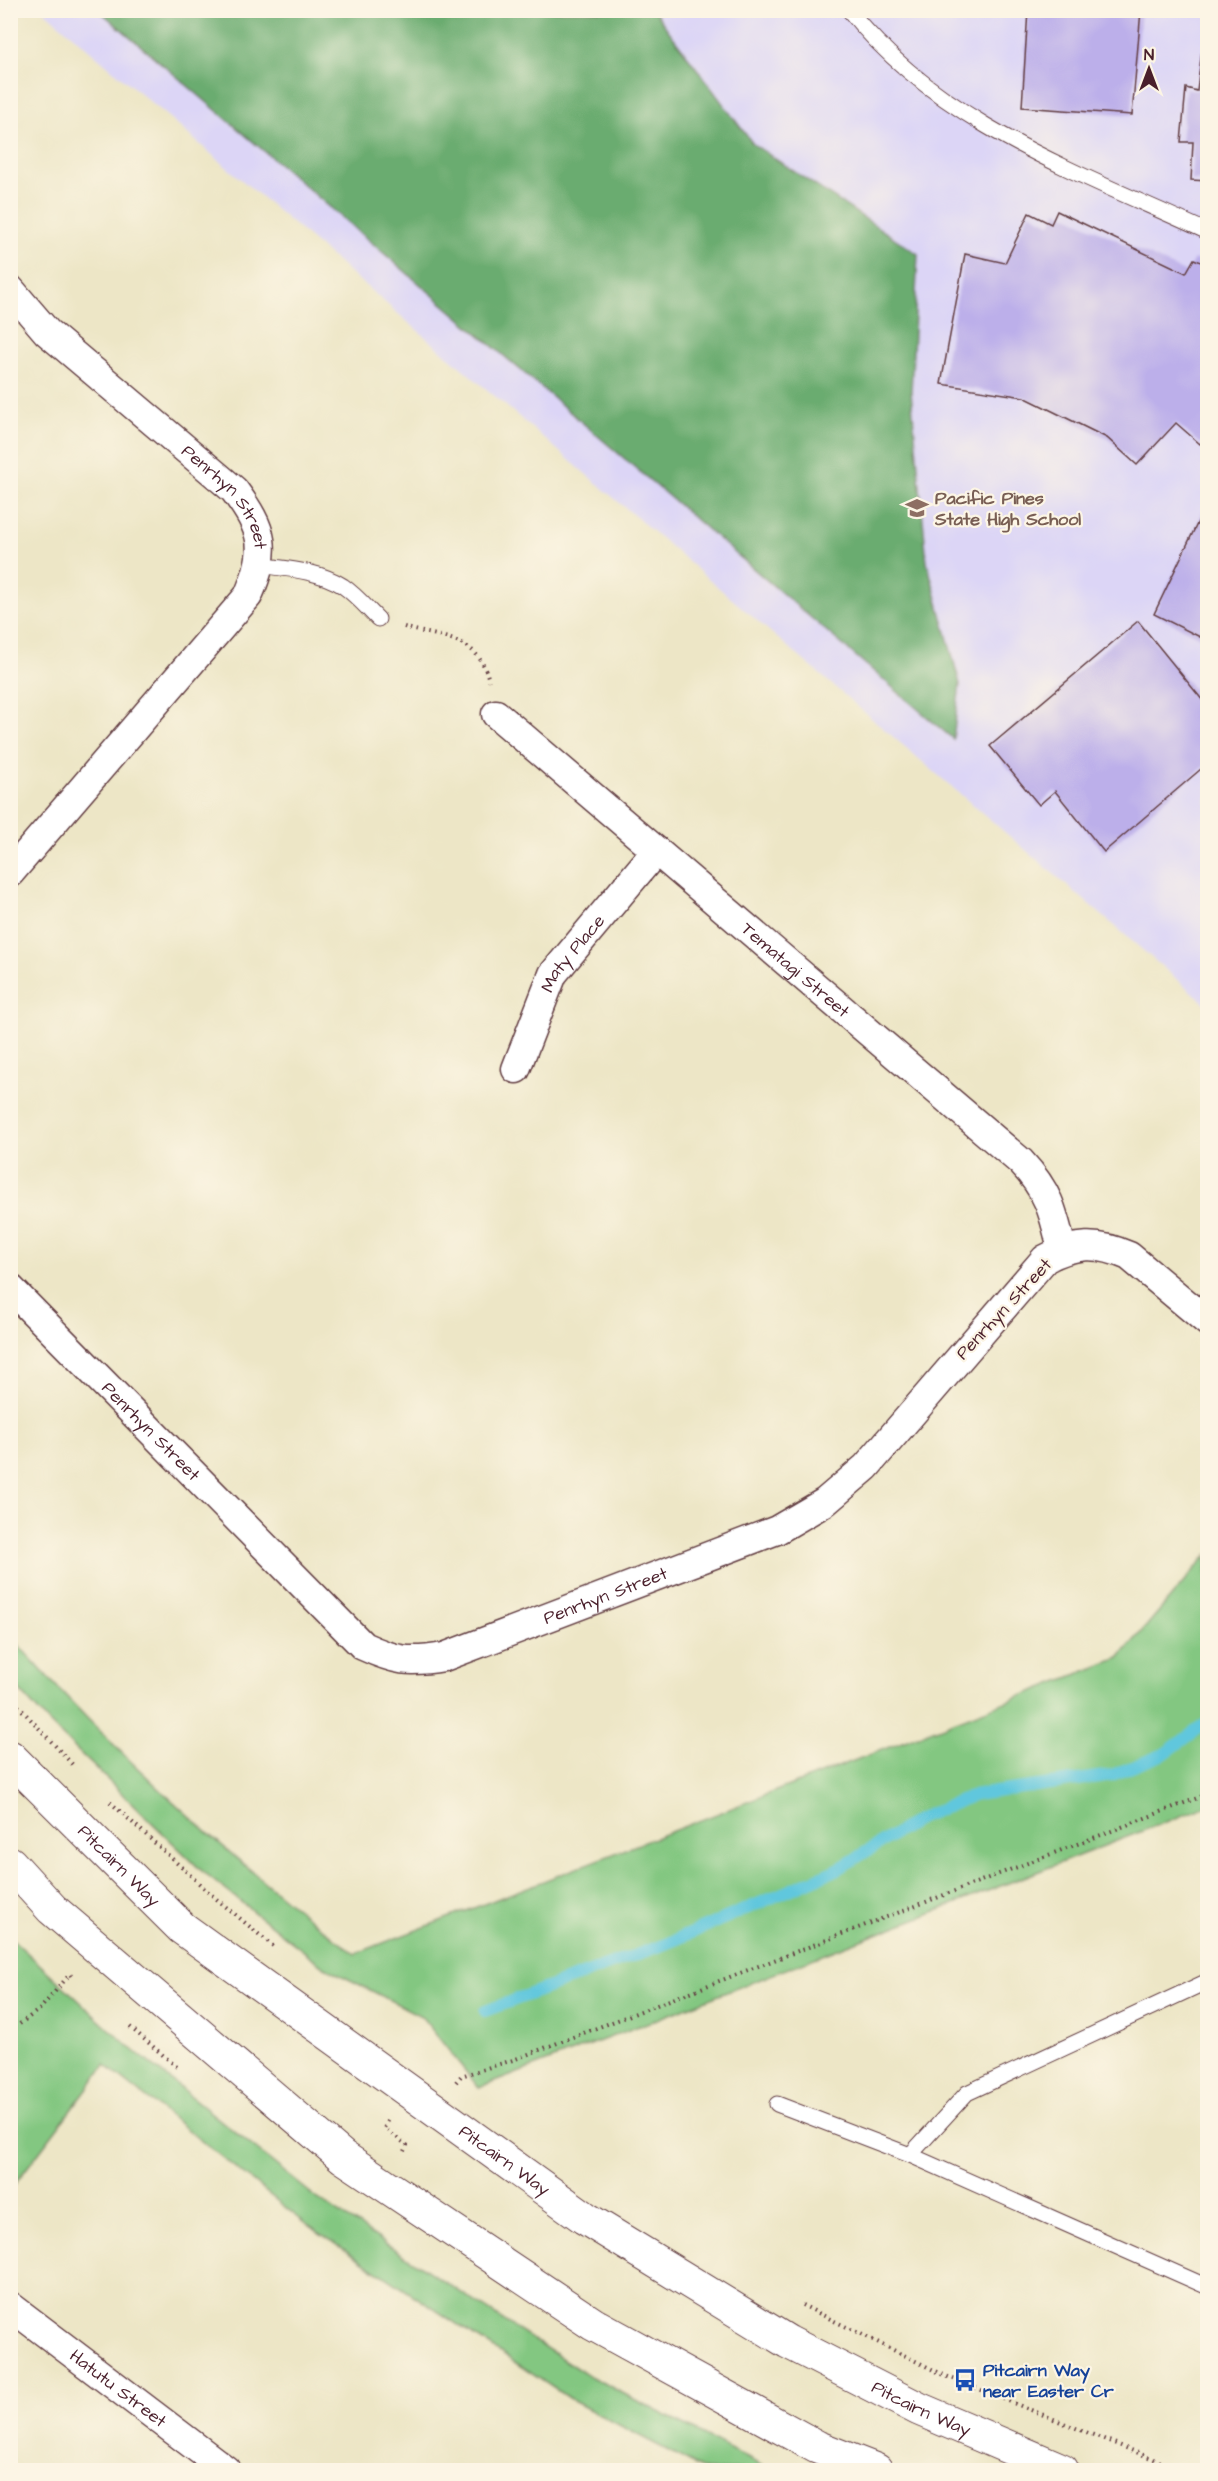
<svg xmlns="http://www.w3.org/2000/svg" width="1218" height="2481" viewBox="0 0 1218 2481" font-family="'Architects Daughter',sans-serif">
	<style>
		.built { fill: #dcd5f6 }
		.green { fill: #83c781; stroke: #667356; stroke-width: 1.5 }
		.forest { fill: #6aac6f; stroke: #5a664d; stroke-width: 1.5 }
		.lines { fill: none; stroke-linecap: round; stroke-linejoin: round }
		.stream { stroke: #60c7dd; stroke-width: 12 }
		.building { fill: #bcafea }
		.lane-casing { stroke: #623d42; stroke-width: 17 }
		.street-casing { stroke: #623d42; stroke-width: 31 }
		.secondary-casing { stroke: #623d42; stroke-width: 35 }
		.path { stroke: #623d42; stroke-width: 4; stroke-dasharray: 1.5 4.5; stroke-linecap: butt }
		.lane { stroke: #fff; stroke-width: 15 }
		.street { stroke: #fff; stroke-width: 28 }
		.secondary { stroke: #fff; stroke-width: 33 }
		.labels { text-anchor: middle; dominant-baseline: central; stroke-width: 4.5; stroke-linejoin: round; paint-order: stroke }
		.education-label { font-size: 18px; font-weight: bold; fill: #785e54; stroke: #fcf5e5; text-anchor: start }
		.street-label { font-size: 18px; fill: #4a1f2b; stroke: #fcf5e5 }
		.transit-label { font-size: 18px; font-weight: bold; fill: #164399; stroke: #fcf5e5; text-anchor: start }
	</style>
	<rect width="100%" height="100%" fill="#fcf5e5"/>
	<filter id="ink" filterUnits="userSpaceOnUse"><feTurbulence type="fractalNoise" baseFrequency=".0167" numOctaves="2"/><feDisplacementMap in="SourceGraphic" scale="12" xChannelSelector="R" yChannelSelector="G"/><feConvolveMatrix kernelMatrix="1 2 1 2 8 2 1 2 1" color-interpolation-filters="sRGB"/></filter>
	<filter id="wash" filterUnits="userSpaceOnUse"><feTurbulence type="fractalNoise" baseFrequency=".008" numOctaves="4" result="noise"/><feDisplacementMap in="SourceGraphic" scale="24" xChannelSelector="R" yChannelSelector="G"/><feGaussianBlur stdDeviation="1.35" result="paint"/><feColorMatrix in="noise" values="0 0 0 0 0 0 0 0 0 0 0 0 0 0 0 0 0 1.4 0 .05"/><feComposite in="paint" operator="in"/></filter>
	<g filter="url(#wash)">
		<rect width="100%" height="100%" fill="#ede6c6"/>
		<path class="built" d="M44 11H1207V1005Z"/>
		<path class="green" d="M1207 1555V1806L479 2088 421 2016 323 1966 205 1874 49 1723 11 1681V1637C115 1753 231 1860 355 1954L1119 1658Z
			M10 1937 126 2044 318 2199 584 2373 770 2470H705L573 2401 309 2226 105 2065 11 2189Z"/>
		<path class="forest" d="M100 11H654L753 144 918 254 911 392 927 562 960 684 953 739Z"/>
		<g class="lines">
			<path class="stream" d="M485 2011 668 1943 840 1868 922 1817 975 1795 1112 1775 1164 1754 1208 1722"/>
		</g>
		<g id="blocks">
			<path class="building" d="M1028 10H1141L1132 115 1022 107Z
				M1202 50H1208V181L1191 180 1193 142H1181L1186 88 1197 91Z
				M1057 211 1186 273 1194 259 1208 265V436L1200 444 1176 423 1137 465 1107 438 1024 397 941 384 965 254 1005 263 1029 213 1051 224Z
				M1208 501V641L1154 614Z
				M1138 621 1208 707V763L1104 852 1055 791 1039 805 990 746Z"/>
		</g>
	</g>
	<g filter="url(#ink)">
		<use href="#blocks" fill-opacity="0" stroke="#623d42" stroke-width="1.5"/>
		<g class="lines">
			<g class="lane-casing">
				<path id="lane" d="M849 10C939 124 1080 173 1208 232
					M259 565C287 569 318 570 343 586 356 595 367 608 378 619
					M777 2104 910 2155 1208 2287
					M910 2155 967 2093 1208 1981"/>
			</g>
			<g class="street-casing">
				<g id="street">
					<path id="s1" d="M10 289 47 332 234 490C264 531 269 548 248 596L10 873"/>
					<path id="s2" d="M496 714 1021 1162C1049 1192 1053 1211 1062 1249"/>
					<path id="s3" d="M516 1069 553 974 656 851"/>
					<path id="s4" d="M10 1288 363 1646C396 1661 408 1663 444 1657L777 1530 825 1502 866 1467 1045 1259C1074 1243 1098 1242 1129 1256L1208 1322"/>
					<path id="s5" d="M10 2306 226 2470"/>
				</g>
			</g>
			<g class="secondary-casing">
				<g id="secondary">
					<path id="s6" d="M10 1757 182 1928 585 2218 788 2342 919 2409 1062 2470"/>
					<path d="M10 1863 52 1909 343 2157 593 2324 817 2447 876 2470"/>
				</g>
			</g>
			<path class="path" d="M404 627C441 639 478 634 489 681
				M10 1697 73 1765
				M110 1802 213 1896 273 1946
				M130 2027 177 2067
				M10 2031 40 2009 70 1974 72 1977
				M456 2082 461 2076 513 2060 1208 1794
				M388 2121 384 2128 407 2145 403 2153
				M802 2305 946 2376 1181 2470"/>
			<use href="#lane" class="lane"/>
			<use href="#street" class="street"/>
			<use href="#secondary" class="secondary"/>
		</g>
	</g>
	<defs>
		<g id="school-bare" transform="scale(1.8)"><path d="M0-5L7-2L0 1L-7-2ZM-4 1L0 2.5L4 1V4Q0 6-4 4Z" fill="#8d6e63" stroke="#fcf5e5" stroke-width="2.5" paint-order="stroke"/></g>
		<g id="bus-bare" transform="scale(1.8)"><path d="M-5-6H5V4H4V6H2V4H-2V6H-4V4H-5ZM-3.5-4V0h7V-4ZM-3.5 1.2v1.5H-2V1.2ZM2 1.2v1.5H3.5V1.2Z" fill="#1a4fb4" stroke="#fcf5e5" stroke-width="2.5" paint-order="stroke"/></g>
	</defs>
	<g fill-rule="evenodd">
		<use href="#school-bare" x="917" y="508"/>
		<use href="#bus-bare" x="965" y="2380"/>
	</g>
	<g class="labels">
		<g class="education-label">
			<text x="935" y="498">Pacific Pines<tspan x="935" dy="21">State High School</tspan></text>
		</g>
		<g class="street-label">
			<text stroke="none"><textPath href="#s1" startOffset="302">Penrhyn Street</textPath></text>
			<text stroke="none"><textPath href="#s3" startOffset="130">Maty Place</textPath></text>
			<text stroke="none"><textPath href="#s2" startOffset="394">Tematagi Street</textPath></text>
			<text transform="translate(1004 1309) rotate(-47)">Penrhyn Street</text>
			<text stroke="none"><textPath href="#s4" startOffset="201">Penrhyn Street</textPath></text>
			<text stroke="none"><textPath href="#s4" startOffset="759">Penrhyn Street</textPath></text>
			<text stroke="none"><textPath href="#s6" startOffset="154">Pitcairn Way</textPath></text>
			<text stroke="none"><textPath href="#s6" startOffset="640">Pitcairn Way</textPath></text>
			<text stroke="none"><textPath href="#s5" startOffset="136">Hatutu Street</textPath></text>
			<text stroke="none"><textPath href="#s6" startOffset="1126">Pitcairn Way</textPath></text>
		</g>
		<g class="transit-label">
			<text x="983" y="2370">Pitcairn Way<tspan x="983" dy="21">near Easter Cr</tspan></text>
		</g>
	</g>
	<rect width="1218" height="2481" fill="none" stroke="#fcf5e5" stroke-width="36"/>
	<g transform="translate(1149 69)" stroke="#fcf5e5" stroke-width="4.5" paint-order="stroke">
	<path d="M0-4.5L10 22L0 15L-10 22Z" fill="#4a1f2b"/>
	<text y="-9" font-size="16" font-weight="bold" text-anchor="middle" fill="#4a1f2b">N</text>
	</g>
</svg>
